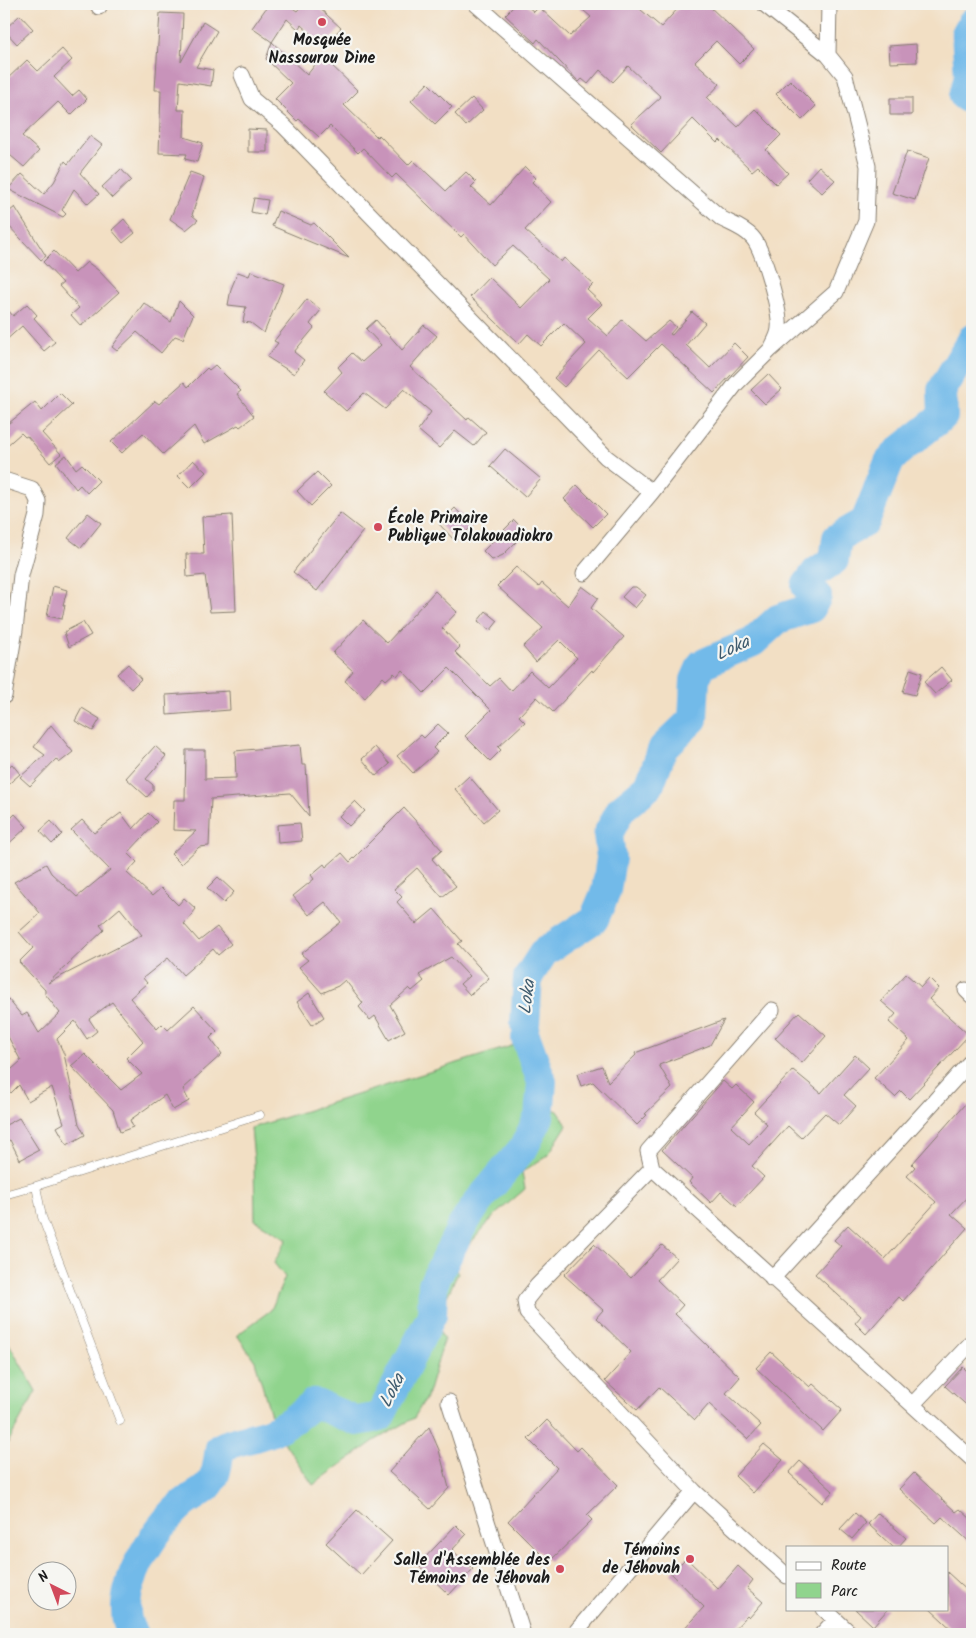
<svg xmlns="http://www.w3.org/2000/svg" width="976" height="1638" viewBox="0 0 976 1638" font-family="Kalam,sans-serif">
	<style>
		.green { fill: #90d48d; stroke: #567854 }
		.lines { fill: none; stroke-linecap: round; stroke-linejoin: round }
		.river { stroke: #72bae9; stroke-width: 30 }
		.building { fill: #c893ba; fill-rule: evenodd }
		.lane-casing { stroke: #877e70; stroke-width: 9 }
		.street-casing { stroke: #877e70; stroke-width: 17 }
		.lane { stroke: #fff; stroke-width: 8 }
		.street { stroke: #fff; stroke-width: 15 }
		.poi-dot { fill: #d1495b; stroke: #f6f6f2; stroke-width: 2 }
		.labels { text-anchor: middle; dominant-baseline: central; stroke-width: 4.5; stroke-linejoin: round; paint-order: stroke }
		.poi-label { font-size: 16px; font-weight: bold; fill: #1c1c1c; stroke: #f6f6f2; text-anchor: end }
		.water-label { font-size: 18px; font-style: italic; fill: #3e5b6e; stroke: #f6f6f2 }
	</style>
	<rect width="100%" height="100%" fill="#f6f6f2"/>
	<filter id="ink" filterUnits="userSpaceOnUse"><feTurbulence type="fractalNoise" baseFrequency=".02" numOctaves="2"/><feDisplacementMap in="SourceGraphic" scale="10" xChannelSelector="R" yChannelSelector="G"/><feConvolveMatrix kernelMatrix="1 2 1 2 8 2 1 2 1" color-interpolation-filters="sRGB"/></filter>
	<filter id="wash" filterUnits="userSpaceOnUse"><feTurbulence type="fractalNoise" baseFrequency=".0096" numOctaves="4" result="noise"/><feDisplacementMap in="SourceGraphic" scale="20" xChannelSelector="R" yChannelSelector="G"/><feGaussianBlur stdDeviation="1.12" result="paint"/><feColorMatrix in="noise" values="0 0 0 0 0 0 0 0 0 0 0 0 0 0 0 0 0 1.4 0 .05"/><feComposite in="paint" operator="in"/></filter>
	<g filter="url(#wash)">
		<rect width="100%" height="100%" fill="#f2dfc4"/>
		<path class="green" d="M521 1043 539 1104 558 1111 567 1125 548 1155 522 1172 525 1189 496 1214 452 1264 458 1273 435 1322 444 1340 428 1394 414 1418 374 1441 313 1485 275 1429 255 1361 237 1335 271 1310 285 1277 274 1263 287 1239 255 1220 254 1160 251 1128Z
			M4 1335 36 1391 4 1450Z"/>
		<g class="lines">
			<path class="river" d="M972 23 966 34 969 75 964 96 972 101
				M525 1024 528 977 544 952 594 919 606 891 611 858 608 834 621 809 649 786 663 748 693 719 695 680 702 664 753 642 778 619 811 608 817 596 806 586 816 572 834 560 837 538 865 522 889 462 899 451 943 416 942 390 972 339
				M133 1634C108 1598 155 1526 184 1503 195 1494 207 1492 213 1479 218 1470 218 1458 220 1448 233 1441 246 1440 261 1435 281 1430 298 1416 314 1403L357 1421 380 1417 432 1315 433 1284 462 1226 478 1202 524 1147 539 1117 542 1082 526 1038"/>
		</g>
		<g id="blocks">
			<path class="building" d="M269 4H287L297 11 303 4H315L341 28 324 46 301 25 298 29 287 19 272 42 252 28Z
				M516 4H525L534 12 539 7 570 36 591 17 576 4H634L661 27 682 4H707L754 49 739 64 716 41 695 62 720 84 707 98 738 127 755 109 781 135 766 150 788 173 776 184 758 166 752 171 720 140 717 143 693 119 661 153 631 124 661 97 628 66 613 82 600 70 588 84 582 79 579 82 538 39 535 43 505 15Z
				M160 13 183 14 181 62 203 22 217 31 196 67 213 70 211 86 180 81 178 110H185L184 137 203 143 197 162 185 159 187 154 159 153 161 90H155Z
				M20 15 33 29 17 44 4 30Z
				M272 42 307 75 322 56 358 91 344 105 377 137 379 135 408 165 413 160 446 191 466 172 476 182 471 187 491 205 525 167 536 178 532 182 551 202 525 230 561 262 564 258 593 284 587 290 602 304 588 318 608 336 622 320 646 341 669 321 676 327 670 334 672 335 692 312 705 323 686 345 710 368 734 343 748 357 714 393 661 344 628 377 599 350 564 387 554 378 586 344 564 323 541 346 528 334 519 344 470 297 489 277 521 308 549 279 513 246 492 265 464 234 461 237 396 174 392 178 363 148 358 153 330 126 319 137 299 119 297 121 275 99 291 83 266 59Z
				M916 44 917 62 890 63 889 46Z
				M62 49 72 60 54 77 72 96 79 90 87 99 71 115 58 102 22 136 39 151 24 167 4 150V82L27 60 38 71Z
				M790 80 816 106 802 120 776 94Z
				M428 83 452 107 435 124 411 101Z
				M472 98 483 110 466 126 455 114Z
				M890 98H912V115H890Z
				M248 129 267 130V152H248Z
				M90 136 102 145 80 173 99 194 88 204 74 189 62 210 66 214 63 217 8 189 22 174 44 194 54 182 65 161 68 164Z
				M907 151 929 158 915 200 892 193Z
				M819 166 835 180 822 193 807 179Z
				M121 169 131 180 112 198 102 187Z
				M190 172 204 177 192 215 198 220 186 230 170 219Z
				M254 198 268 200 265 215 251 212Z
				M15 207 46 256 41 260 4 221V216Z
				M278 211 311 225 314 223 349 258 272 226Z
				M124 219 135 233 123 243 112 230Z
				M54 251 75 273 87 262 98 270 119 292 81 326 71 315 79 308 59 286 63 283 43 262Z
				M251 271 284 284 264 333 251 323 243 322 246 307 228 305 231 289 238 272 249 276Z
				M307 299 321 310 310 324 314 328 294 352 304 360 294 374 267 357 278 343 274 341Z
				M179 301 193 315 183 339 175 336 161 353 137 332 117 351 112 347 144 303 171 322Z
				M27 304 37 315 34 318 55 342 44 351 22 326 4 342V305L13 316Z
				M376 320 402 350 424 325 437 336 410 367 467 420 469 417 486 432 474 446 455 431 439 448 418 430 431 412 404 389 385 409 364 393 346 411 324 391 342 372 338 367 352 353 362 362 381 345 366 329Z
				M215 365 241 391 237 394 254 416 240 427 238 425 204 444 194 426 163 454 143 433 122 453 111 442 155 401 159 404 184 382 188 387 207 368 209 370Z
				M768 374 782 389 765 404 751 390Z
				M60 393 72 405 42 433 61 454 50 463 27 436 25 437 21 433 4 448V427L35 402 42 411Z
				M505 449 541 479 525 497 490 466Z
				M66 455 76 469 82 464 99 481 87 493 80 485 76 489 56 463Z
				M193 460 206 472 190 488 178 476Z
				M317 472 331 486 311 506 297 491Z
				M577 485 606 514 593 527 564 499Z
				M455 508 472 526 456 542 439 524Z
				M88 513 101 523 81 548 68 538Z
				M340 513 363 531 317 591 293 572Z
				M232 515 236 611 210 612 205 575 187 577 186 554H204L202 517Z
				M514 520 526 532 503 555 492 560 483 551Z
				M516 567 539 587 542 583 568 606 582 586 598 598 591 608 624 637 593 672 592 670 553 712 537 697 519 716 525 722 498 747 501 750 490 761 465 736 491 710 449 668 424 693 402 670 397 676 394 673 386 680 383 677 365 698 345 681 353 671 333 653 363 620 387 643 435 591 457 612 442 628 460 647 455 652 490 686 499 678 511 691 530 671 548 688 577 658 559 640 536 662 523 647 543 628 497 586Z
				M53 586 67 590 63 605H65L62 619 47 616Z
				M631 587H636L646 595 635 608 622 597Z
				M486 611 498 621 490 631 478 621Z
				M83 622 91 635 69 647 64 632Z
				M128 664 141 679 131 689 117 674Z
				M941 667 952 680 935 694 924 682Z
				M910 669 922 673 915 695 903 692Z
				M229 691 230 710 167 715 166 695Z
				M82 708 100 719 93 731 75 721Z
				M438 724 448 733 433 748 437 752 413 773 397 756 421 735 424 738Z
				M51 725 73 752 59 763 56 759 30 786 20 777 45 755 34 747Z
				M300 745 302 765H306L309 816 290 793 211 799 209 846 199 847 181 864 171 854 196 831 173 830 174 800H185L186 750H205V779L236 778 235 751Z
				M155 746 166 756 146 779 153 785V790L147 797 126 778Z
				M375 747 390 764 376 776 362 759Z
				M12 764 20 774 4 788V771Z
				M469 776 498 810 484 822 455 789Z
				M355 801 365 811 349 826 339 816Z
				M404 808 442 850 432 859 456 886 442 897 417 868 394 889 402 897 397 902 416 924 434 909 462 941 458 944 489 978 470 995 460 984 469 976 451 957 419 975 424 981 412 991 409 988 390 1005 405 1031 389 1040 375 1016 370 1020 359 1007 363 1003 345 980 338 986 322 993 299 967 308 960 301 954 341 922 325 902 309 915 293 896 314 879 311 875 324 864 326 867 342 853 350 862Z
				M121 813 133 829 148 813 157 822 128 853 137 862 127 873 152 896 161 888 178 905 184 898 196 909 184 924 199 941 217 927 231 944 218 955 213 949 183 975 168 958 143 978 147 983 130 998 157 1029 162 1024 168 1030 194 1006 217 1031 210 1038 222 1054 183 1089 189 1101 173 1110 165 1095 130 1120 133 1127 120 1132 113 1110 71 1066 85 1054 121 1090 142 1074 126 1058 143 1041 112 1002 89 1019 97 1031 87 1039 75 1021 57 1039 64 1054 79 1124 85 1135 67 1145 57 1127 64 1123 52 1087 28 1101 19 1085 11 1093 4 1085V1076L21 1061 4 1029V994L22 1016 27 1013 39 1033 60 1013 45 994V990L19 962 33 948 19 932 40 913 14 882 46 864 51 873 77 897 110 870 71 830 82 820 94 833ZM120 908 142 935 48 983 104 930 100 925Z
				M15 814 27 827 4 848V825Z
				M51 821 62 834 52 844 40 831Z
				M300 823 302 841 278 843 277 825Z
				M218 877 234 892 224 903 207 888Z
				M906 974 921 987 929 978 939 988 929 999 969 1035 909 1099 901 1091 895 1097 874 1078 909 1040 889 1022 896 1014 881 1001Z
				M309 993 324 1017 312 1025 297 1002Z
				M799 1012 826 1036 802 1063 775 1038Z
				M724 1020 710 1045 659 1065 672 1088 645 1114 647 1115 637 1125 593 1082 581 1086 577 1074 602 1066 608 1082 636 1055 635 1053Z
				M855 1055 869 1068 844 1095 856 1106 839 1125 825 1113 801 1138 788 1126 752 1166 764 1177 737 1206 721 1192 711 1203 689 1182 692 1178 662 1150 723 1081 732 1089 736 1085 754 1102 731 1127 749 1144 767 1124 754 1112 793 1070 821 1093Z
				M965 1104 972 1110V1192L951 1214 967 1228 903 1301 899 1297 866 1334 855 1323 861 1316 815 1274 841 1246 834 1240 848 1225 885 1259 936 1202 907 1176 915 1167 912 1164Z
				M19 1118 39 1150 20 1160 10 1140 4 1143V1126Z
				M594 1244 631 1278 662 1245 677 1258 657 1280 683 1305 675 1314 740 1377 726 1393 761 1425 748 1439 709 1404 695 1420 659 1387 637 1410 605 1381 631 1352 596 1318 603 1310 564 1275Z
				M771 1352 810 1387 813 1384 842 1410 823 1431 756 1368Z
				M963 1367 972 1376V1410L945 1386Z
				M547 1420 577 1451 581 1447 618 1485 587 1515 592 1520 549 1562 508 1521 557 1468 528 1439Z
				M429 1427 439 1450 449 1488 430 1509 389 1472Z
				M764 1444 783 1460 753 1493 735 1476Z
				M800 1461 833 1491 822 1503 789 1473Z
				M914 1473 956 1512 960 1509 972 1520V1544L942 1517 936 1523 899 1489Z
				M357 1510 392 1541 361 1575 326 1543Z
				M855 1513 866 1523 852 1539 840 1529Z
				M878 1513 906 1538 898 1547H893L868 1524Z
				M456 1525 466 1535 452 1550 473 1569 449 1595 418 1565Z
				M686 1558 718 1589 738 1566 753 1580 747 1588 763 1602 749 1618 747 1616 730 1634H679L704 1607 671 1573Z
				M947 1572 972 1595V1629L968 1634H957L930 1609H947Z
				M855 1609H888L873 1626Z"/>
		</g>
	</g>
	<g filter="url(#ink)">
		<use href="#blocks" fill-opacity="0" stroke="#877e70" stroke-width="1"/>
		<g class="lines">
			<g class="lane-casing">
				<path id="lane" d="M36 1186 260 1115
					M4 1195 36 1186 42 1217 120 1421"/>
			</g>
			<g class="street-casing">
				<path id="street" d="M98 4 99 7
					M476 4 722 219C732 224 744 228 752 237 763 248 781 313 779 328 779 334 775 341 772 347
					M828 55 829 4
					M242 75 252 99 283 125 606 457 652 492
					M4 480 32 489 38 501 37 515 21 575 15 630 4 696
					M584 573 652 492 736 384 771 349 836 292 866 221 868 166 845 76 828 55 764 4
					M966 990 972 996
					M772 1010 648 1151 652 1168 972 1459
					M652 1168 537 1286 525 1301 527 1313 694 1491 787 1576
					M772 1279 972 1060
					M449 1402 523 1634
					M913 1404 972 1342
					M824 1609 851 1634
					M574 1634 694 1491
					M822 1634 835 1620"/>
			</g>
			<use href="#lane" class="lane"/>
			<use href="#street" class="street"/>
		</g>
	</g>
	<g class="poi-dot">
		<circle cx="322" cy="22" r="5"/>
		<circle cx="378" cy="527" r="5"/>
		<circle cx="690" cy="1559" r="5"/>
		<circle cx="560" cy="1569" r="5"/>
	</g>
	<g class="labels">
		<g class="poi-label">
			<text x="322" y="40" text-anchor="middle">Mosquée<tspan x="322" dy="18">Nassourou Dine</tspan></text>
			<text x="388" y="518" text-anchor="start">École Primaire<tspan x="388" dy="18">Publique Tolakouadiokro</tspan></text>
			<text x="680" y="1550">Témoins<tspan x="680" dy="18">de Jéhovah</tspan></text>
			<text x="550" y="1560">Salle d'Assemblée des<tspan x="550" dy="18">Témoins de Jéhovah</tspan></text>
		</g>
		<g class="water-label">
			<text transform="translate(733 649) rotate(-25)">Loka</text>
			<text transform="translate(528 997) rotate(-83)">Loka</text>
			<text transform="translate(393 1391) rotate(-63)">Loka</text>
		</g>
	</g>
	<rect width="976" height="1638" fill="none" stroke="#f6f6f2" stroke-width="20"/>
	<rect x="786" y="1546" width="162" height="65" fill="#f6f6f2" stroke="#9f9f9c"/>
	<rect x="796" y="1562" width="25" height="8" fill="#ffffff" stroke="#9f9f9c"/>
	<text x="831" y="1570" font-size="15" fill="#1c1c1c">Route</text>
	<rect x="796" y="1583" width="25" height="15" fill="#90d48d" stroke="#9f9f9c"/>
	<text x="831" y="1596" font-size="15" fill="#1c1c1c">Parc</text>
	<g transform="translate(52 1586) rotate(318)"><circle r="24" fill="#f6f6f2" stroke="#9f9f9c"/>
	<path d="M0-4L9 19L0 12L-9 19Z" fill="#d1495b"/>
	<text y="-8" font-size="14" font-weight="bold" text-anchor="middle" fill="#1c1c1c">N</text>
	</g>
</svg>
